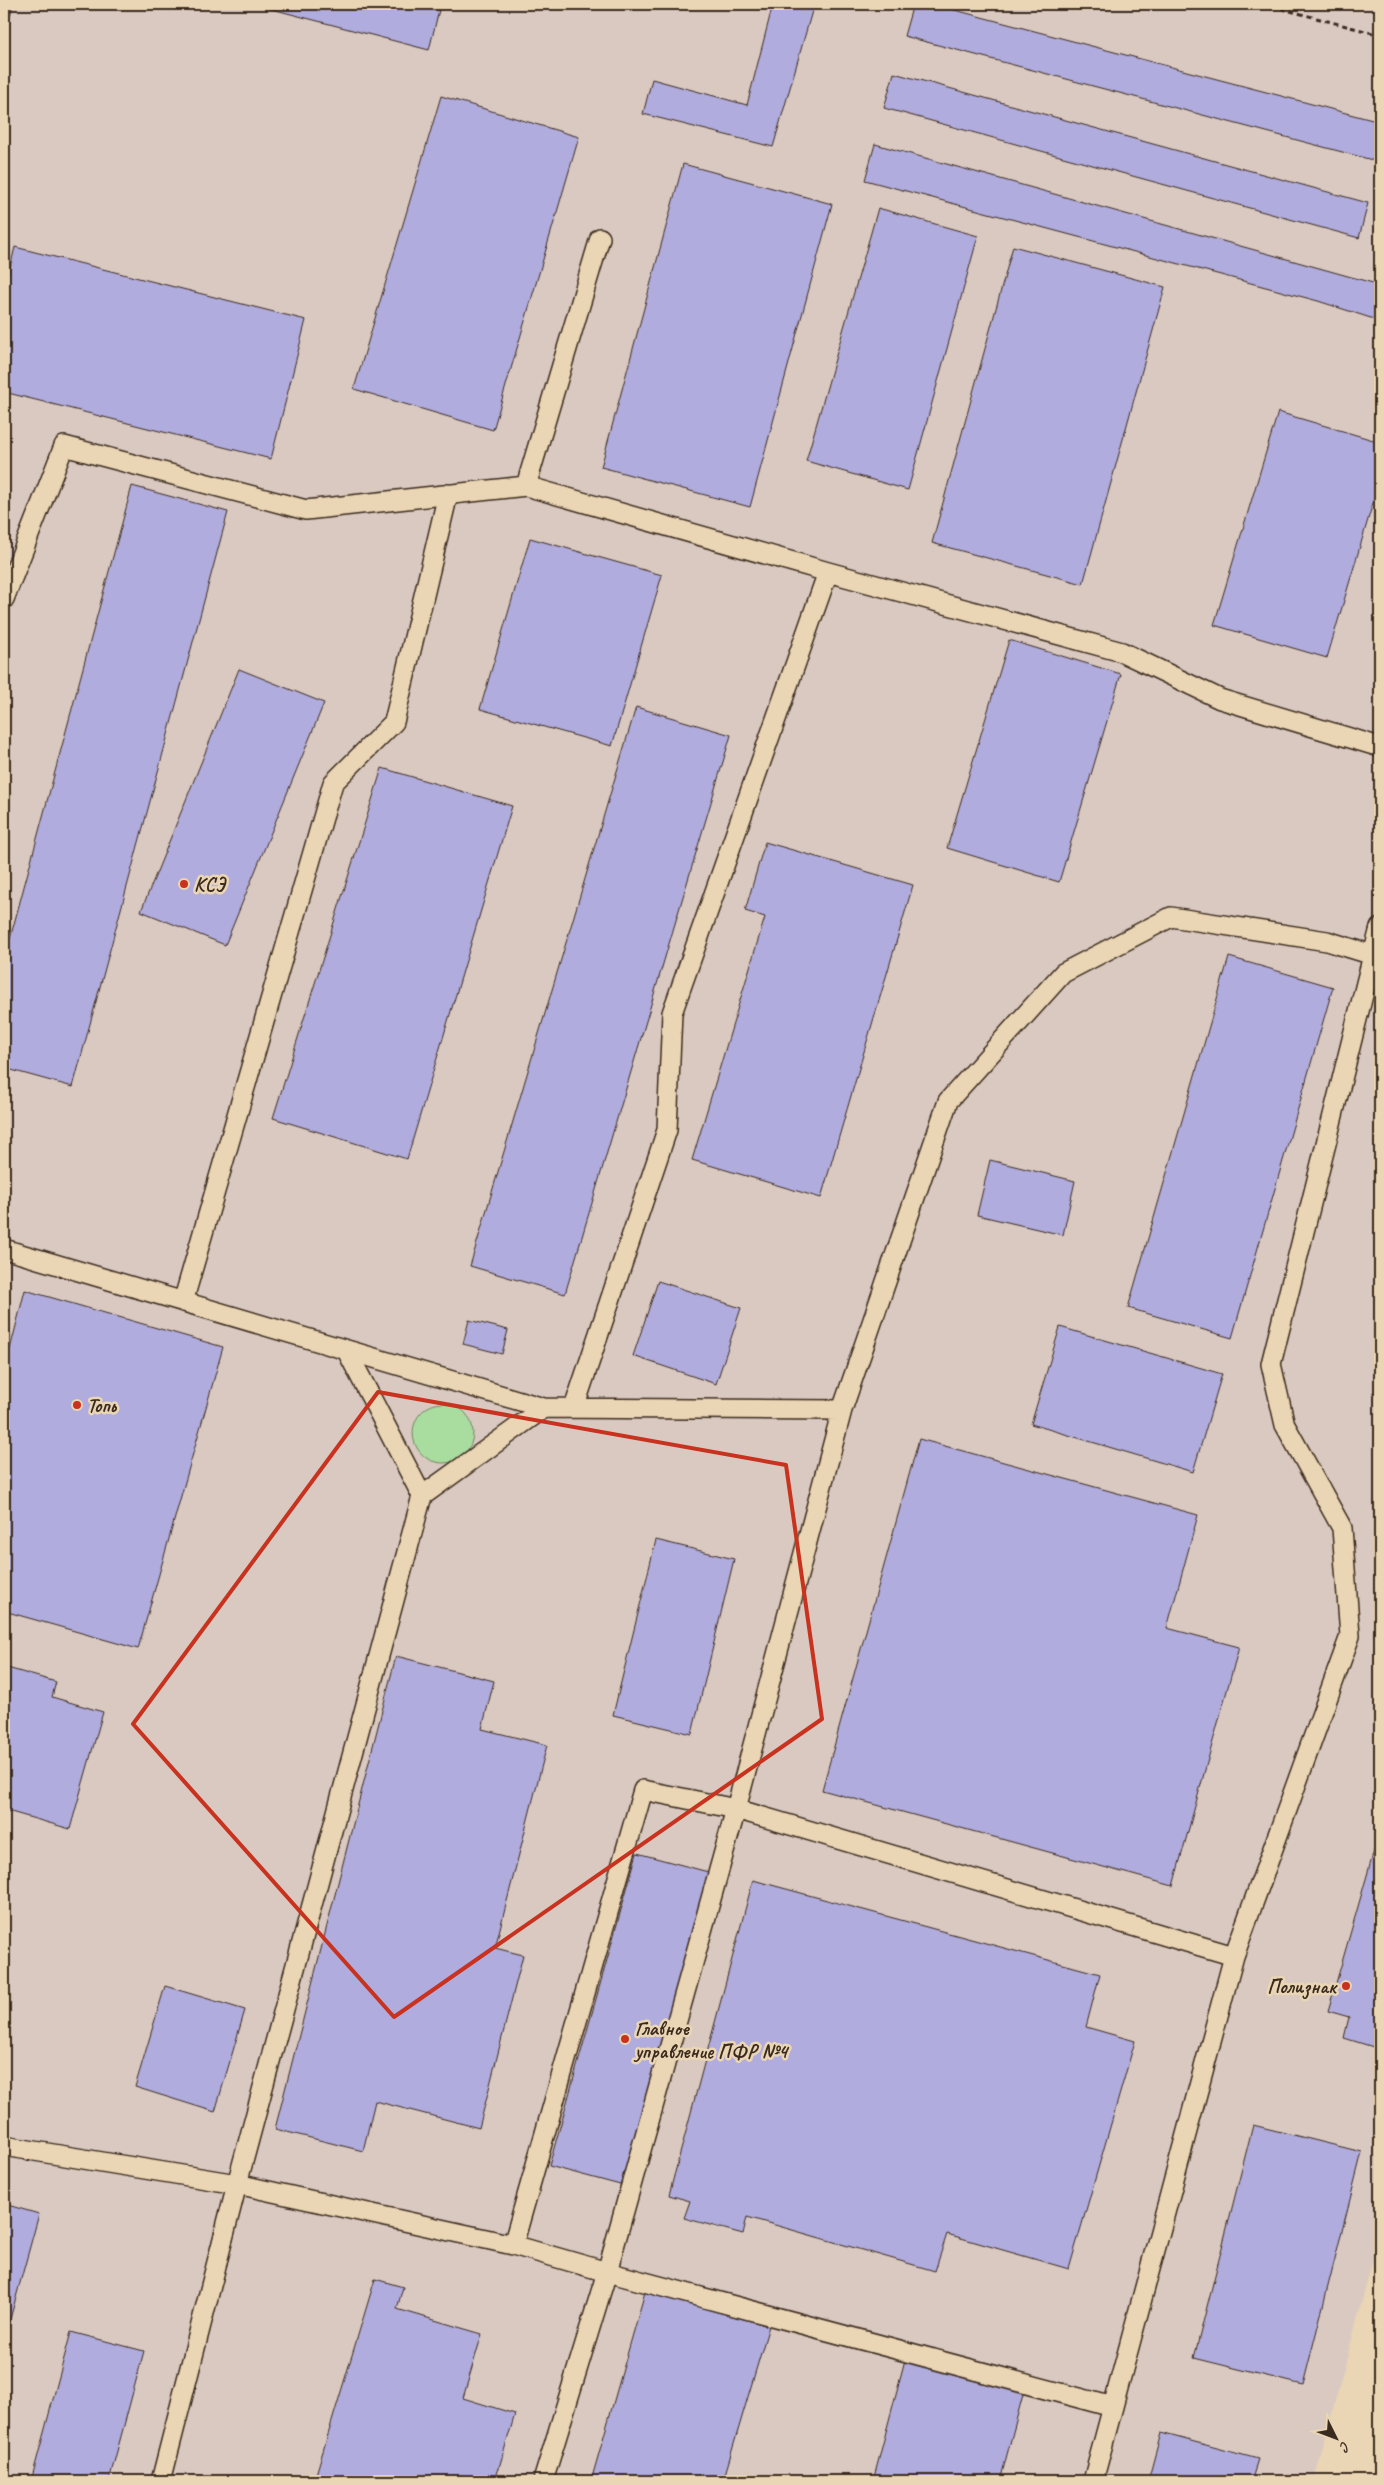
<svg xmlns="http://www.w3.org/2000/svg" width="1384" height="2485" viewBox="0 0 1384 2485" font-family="Caveat,sans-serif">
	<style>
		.built { fill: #d9c9c1 }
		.green { fill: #a9dda0; stroke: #72845f }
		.building { fill: #b0acde; stroke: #3b2a1e }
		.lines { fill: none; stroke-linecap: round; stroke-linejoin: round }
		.service-casing { stroke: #3b2a1e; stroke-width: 22 }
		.path { stroke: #3b2a1e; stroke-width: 3; stroke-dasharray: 5 4; stroke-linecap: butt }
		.service { stroke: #ead6b4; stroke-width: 19 }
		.marked { fill: none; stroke: #c8321e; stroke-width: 4; stroke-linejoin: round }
		.poi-dot { fill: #c8321e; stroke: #ead6b4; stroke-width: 2 }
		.labels { text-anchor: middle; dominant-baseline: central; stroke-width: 5; stroke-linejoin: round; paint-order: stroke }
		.poi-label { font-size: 20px; font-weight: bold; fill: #3b2a1e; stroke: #ead6b4; text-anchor: start }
	</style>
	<rect width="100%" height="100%" fill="#ead6b4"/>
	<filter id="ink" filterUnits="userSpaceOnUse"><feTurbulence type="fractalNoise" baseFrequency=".02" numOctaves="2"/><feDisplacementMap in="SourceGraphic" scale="10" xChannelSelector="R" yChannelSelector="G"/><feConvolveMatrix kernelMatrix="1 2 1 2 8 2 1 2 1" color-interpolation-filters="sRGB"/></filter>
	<g filter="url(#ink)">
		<path class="built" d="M4 4H1380V2233L1314 2481H4Z"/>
		<path class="green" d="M413 1433a30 30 0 1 1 60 0a30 30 0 1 1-60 0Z"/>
		<path class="building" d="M4 4H13L4 40Z
			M269 4H416L439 10 429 50 268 8Z
			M756 4H814L773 147 643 114 652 79 747 105 772 8Z
			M913 4H932L1380 122V162L904 36Z
			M894 73 1368 203 1359 238 884 108Z
			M441 96 579 137 493 430 354 389Z
			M875 144 1380 285V321L1318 301 865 180Z
			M683 164 832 204 750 507 601 467Z
			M878 208 978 236 908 490 806 461Z
			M1013 246 1165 287 1083 584 932 543Z
			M15 247 306 320 271 459 4 392V292Z
			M1278 412 1380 442V479L1327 658 1214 625Z
			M132 486 228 512 73 1087 4 1068V961Z
			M530 538 662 575 612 746 480 709Z
			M1009 640 1121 674 1059 882 947 848Z
			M239 669 324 703 225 945 141 911Z
			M636 707 731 735 565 1294 470 1266Z
			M382 768 512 806 407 1159 273 1118Z
			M765 842 913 885 821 1198 692 1160 765 917 745 911Z
			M1229 957 1333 987 1232 1338 1128 1308Z
			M990 1160 1075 1181 1063 1235 977 1215Z
			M658 1281 741 1308 716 1384 633 1356Z
			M25 1290 223 1347 138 1649 4 1611V1373Z
			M469 1320 508 1330 502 1354 463 1344Z
			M1060 1327 1222 1374 1193 1472 1031 1424Z
			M919 1439 1198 1515 1167 1628 1239 1647 1173 1886 822 1790Z
			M656 1540 734 1559 692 1734 613 1715Z
			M396 1656 494 1681 482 1729 547 1745 495 1948 523 1955 479 2128 375 2101 363 2151 275 2129Z
			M4 1667 56 1682 52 1697 103 1712 70 1829 4 1810Z
			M1380 1830V2049L1344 2038 1349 2017 1328 2011Z
			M637 1853 712 1873 624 2186 549 2166Z
			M753 1880 1100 1974 1086 2027 1135 2041 1069 2269 947 2234 935 2271 747 2217 743 2234 684 2218 690 2201 669 2195Z
			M165 1986 245 2010 215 2112 135 2087Z
			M1253 2125 1362 2152 1303 2385 1194 2358Z
			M4 2204 39 2214 4 2341Z
			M375 2279 403 2287 397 2309 482 2334 463 2398 515 2414 495 2481H314Z
			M645 2292 769 2326 723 2481H591Z
			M71 2332 144 2351 109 2481H31Z
			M906 2356 1025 2387 1000 2481H873Z
			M1161 2433 1258 2459 1251 2481H1148Z"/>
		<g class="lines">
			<g class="service-casing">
				<path id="service" d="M526 486 828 572 1122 652 1220 699 1380 747
					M4 599 64 446 306 510 526 486 600 238
					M4 1249 544 1408 842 1410
					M183 1302 333 783 394 722 448 494
					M347 1351 422 1496
					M574 1408 667 1130 672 1013 828 572
					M1234 1956 1350 1636 1342 1528 1285 1425 1271 1364 1373 955 1380 957
					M4 2146 237 2184 422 1496 544 1408
					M513 2245 643 1790 736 1809 1234 1956 1093 2481
					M161 2481 237 2184 513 2245 607 2272 1113 2407
					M543 2481 607 2272 736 1809 842 1410 948 1101 1063 973 1171 917 1327 941 1373 955 1380 928"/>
			</g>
			<path class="path" d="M1264 4 1380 35"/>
			<use href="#service" class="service"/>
		</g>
	</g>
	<path class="marked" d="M378 1392 786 1465 822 1719 394 2017 133 1724Z"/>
	<g class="poi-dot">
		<circle cx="184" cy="884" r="5"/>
		<circle cx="77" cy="1405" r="5"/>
		<circle cx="1346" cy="1986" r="5"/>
		<circle cx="625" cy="2039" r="5"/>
	</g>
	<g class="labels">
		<g class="poi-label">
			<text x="194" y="884">КСЭ</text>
			<text x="87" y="1405">Топь</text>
			<text x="1336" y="1986" text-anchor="end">Полизнак</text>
			<text x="635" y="2028">Главное<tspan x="635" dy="23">управление ПФР №4</tspan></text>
		</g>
	</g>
	<rect width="1384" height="2485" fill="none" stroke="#ead6b4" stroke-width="20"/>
	<rect x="10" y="10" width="1364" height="2465" fill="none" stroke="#3b2a1e" stroke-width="2" filter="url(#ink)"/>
	<g transform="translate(1336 2438) rotate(132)" stroke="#ead6b4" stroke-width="4" paint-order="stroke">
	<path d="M0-4L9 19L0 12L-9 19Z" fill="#3b2a1e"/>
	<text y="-8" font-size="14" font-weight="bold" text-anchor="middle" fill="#3b2a1e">С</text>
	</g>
</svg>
